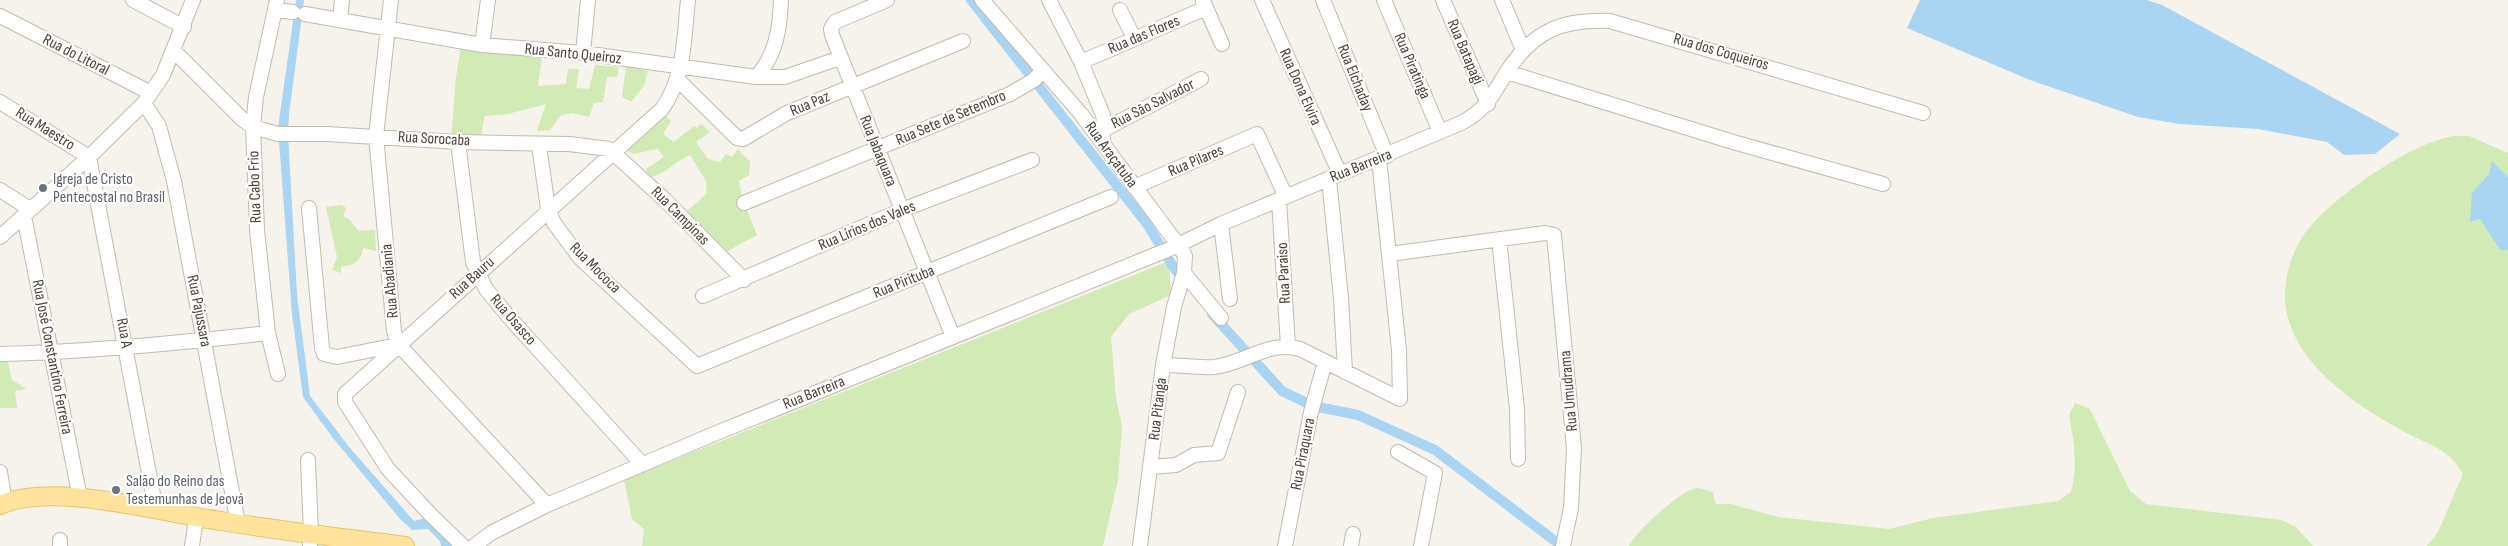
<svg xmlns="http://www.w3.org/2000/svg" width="2508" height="546" viewBox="0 0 2508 546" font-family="'Sofia Sans Condensed',sans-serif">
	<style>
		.green { fill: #d2eab5 }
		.water { fill: #a9d4f2 }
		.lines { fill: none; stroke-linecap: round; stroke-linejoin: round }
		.canal { stroke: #a9d4f2; stroke-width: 10 }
		.minor-casing { stroke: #c2bbae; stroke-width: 16 }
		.major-casing { stroke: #e6c16a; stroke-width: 20 }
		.minor { stroke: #fff; stroke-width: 14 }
		.major { stroke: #ffe39c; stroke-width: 18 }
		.worship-dot { fill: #6b7280; stroke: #fff; stroke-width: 2 }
		.labels { text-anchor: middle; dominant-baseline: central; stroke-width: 4.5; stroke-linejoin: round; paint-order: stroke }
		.street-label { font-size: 16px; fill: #4b4439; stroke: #fff }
		.worship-label { font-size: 16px; fill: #5b616d; stroke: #fff; text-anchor: start }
	</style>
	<rect width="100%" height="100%" fill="#f6f3ec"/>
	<path class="green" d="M461 46 542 57 538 86 566 84 568 69H579L576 88 589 89 595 65 619 67 617 77H607L603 102 594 103 589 117 572 113 561 115 550 130 537 131 546 104 508 114 485 116 480 139H451L456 77Z
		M626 66 648 71 644 86 631 102 622 97Z
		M663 112 671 121 663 134 674 142 694 126 697 128 701 124 710 132 696 142 708 159 720 162 726 154 732 157 738 149 750 162 749 175 739 181 742 197 757 235 724 253 686 212 706 194V181L690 155C675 161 664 176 649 177L646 169 664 157 658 149 632 154 626 148Z
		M2453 136H2469L2508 153V546H2427L2438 532 2463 474C2449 448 2428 445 2403 431 2352 403 2282 356 2285 291 2287 264 2297 239 2316 220 2346 189 2410 144 2453 136Z
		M342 205 346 208 343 217 349 219 359 231 375 230 376 251 363 248C360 263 356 264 341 267V273L332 270 337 257 326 207Z
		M1169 261 1171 295 1129 314 1111 337 1116 398 1122 426 1118 480 1103 546H642L644 529 632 519 624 480Z
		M0 358H7L12 380 27 389 15 391 17 408H0Z
		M2075 403 2090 409 2130 491 2146 504 2281 520 2296 527 2313 546H1629C1635 532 1682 489 1697 488 1702 488 1708 491 1713 492L1716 504H1731L1778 517 1889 529 1933 518 2058 501 2071 492C2078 466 2074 441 2069 415Z"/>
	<path class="water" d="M296 0H304L289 114 288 134 297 295 310 396 350 448 414 521 426 518 450 539 452 546H441L440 541 428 529 412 530 400 519 333 438 303 397 292 314 278 128Z
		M1920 0H2147L2162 5 2400 134 2375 154 2344 155 2327 142 2258 129 2180 124 2138 117 2030 80 1907 28Z
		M2492 161 2508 177V250H2500L2480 219 2470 222 2472 193 2489 174Z"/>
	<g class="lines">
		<path class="canal" d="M971 0 1147 224 1174 268 1185 281
			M1212 314 1282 391 1313 406 1358 415 1435 450 1555 541 1565 546"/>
		<g class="minor-casing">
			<path id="minor" d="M133 0 184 27
				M277 0 256 97 253 127 257 230 268 333 278 374
				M391 0 376 136 394 331 398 344 547 505
				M887 0 835 22 831 29 832 35 953 337
				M982 0 1081 114 1181 249 1185 256 1184 273 1221 318
				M1049 0 1081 62 1103 115 1105 129 1102 134 1104 145
				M1262 0 1340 174
				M1323 0 1387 156
				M1384 0 1440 132
				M1443 0 1488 104
				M1502 0 1523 50
				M1203 1 1222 44
				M275 10 293 12
				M1120 10 1134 38
				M305 14 482 45 583 53 756 77H785L840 58
				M0 16 151 93
				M340 20 342 0
				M482 45 488 0
				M174 51 242 119 253 127 278 134H327L458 142 569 144 609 149 665 200 744 280
				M583 53 588 0
				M1081 62 1206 8
				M1507 72 1733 142 1883 184
				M756 77C776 56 780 28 781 0
				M678 80 737 138 743 139 787 113 963 41
				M0 102 89 157 156 510
				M144 103 159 126 174 181 238 524
				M1105 129 1201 79
				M458 142 473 262 486 289 508 316 642 464
				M539 145 548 209 554 223 580 258 697 366 1111 197
				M1329 179 1341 298 1345 372
				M1134 187 1257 134 1286 197
				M0 190 30 209
				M1279 200 1288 346
				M744 203 1010 94 1034 80 1042 71
				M309 208 322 348 324 354 337 357 397 345
				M24 216 80 498
				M1221 224 1230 299
				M0 237 89 157 144 103 163 75 193 0
				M1499 239 1517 409 1518 459
				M1390 254 1545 233 1554 235 1574 448 1571 508 1563 546
				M703 296 902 210 1032 160
				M0 354C89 352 179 343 268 333
				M1163 365C1180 365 1197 368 1214 367 1244 364 1268 340 1300 349L1400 399 1399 350 1379 159
				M1398 452 1435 473 1421 546
				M308 460 311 533 310 546
				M1151 467 1176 465 1194 455 1218 453 1238 392
				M0 472 5 502
				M60 540V546
				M192 546 196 518
				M463 546 430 514 388 469 345 402V394L662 109C685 77 684 37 688 0
				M474 546 491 533 547 505 714 434 1172 248 1221 224 1461 123C1486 110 1492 96 1506 73 1533 31 1561 19 1610 21L1923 113
				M1140 546 1163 365 1174 307 1184 273
				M1285 546 1311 412 1325 362
				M1351 546 1353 534"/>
		</g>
		<g class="major-casing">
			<path id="major" d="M0 505C54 481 161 513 221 521 282 531 344 538 405 546"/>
		</g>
		<use href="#minor" class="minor"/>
		<use href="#major" class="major"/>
	</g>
	<g class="worship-dot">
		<circle cx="43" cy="188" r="5"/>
		<circle cx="116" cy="490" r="5"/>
	</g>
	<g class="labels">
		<g class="street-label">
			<text transform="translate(1144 35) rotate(-23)">Rua das Flores</text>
			<text transform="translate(1465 52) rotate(67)">Rua Batapagi</text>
			<text transform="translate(1721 52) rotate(16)">Rua dos Coqueiros</text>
			<text transform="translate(573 54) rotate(6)">Rua Santo Queiroz</text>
			<text transform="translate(76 55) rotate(27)">Rua do Litoral</text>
			<text transform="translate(1412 66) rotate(67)">Rua Piratinga</text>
			<text transform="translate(1355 78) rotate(68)">Rua Elchaday</text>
			<text transform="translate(1300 87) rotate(66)">Rua Dona Elvira</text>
			<text transform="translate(810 104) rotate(-23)">Rua Paz</text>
			<text transform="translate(1153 104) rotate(-27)">Rua São Salvador</text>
			<text transform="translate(951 118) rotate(-23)">Rua Sete de Setembro</text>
			<text transform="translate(45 129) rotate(32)">Rua Maestro</text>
			<text transform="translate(434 139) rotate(3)">Rua Sorocaba</text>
			<text transform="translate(878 151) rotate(68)">Rua Jabaquara</text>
			<text transform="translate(1111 155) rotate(54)">Rua Araçatuba</text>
			<text transform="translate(1196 161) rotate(-23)">Rua Pilares</text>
			<text transform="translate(1361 166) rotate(-22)">Rua Barreira</text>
			<text transform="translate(255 187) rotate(-92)">Rua Cabo Frio</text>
			<text transform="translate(680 216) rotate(45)">Rua Campinas</text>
			<text transform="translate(867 226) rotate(-23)">Rua Lírios dos Vales</text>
			<text transform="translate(595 268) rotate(45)">Rua Mococa</text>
			<text transform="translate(1284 273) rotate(-93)">Rua Paraiso</text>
			<text transform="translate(472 278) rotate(-42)">Rua Bauru</text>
			<text transform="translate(390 281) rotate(-95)">Rua Abadiania</text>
			<text transform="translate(904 282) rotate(-22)">Rua Pirituba</text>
			<text transform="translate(199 311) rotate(79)">Rua Pajussara</text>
			<text transform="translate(513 320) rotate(49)">Rua Osasco</text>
			<text transform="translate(124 333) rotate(79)">Rua A</text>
			<text transform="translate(52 357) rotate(79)">Rua José Constantino Ferreira</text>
			<text transform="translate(1569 391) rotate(-95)">Rua Umudrama</text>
			<text transform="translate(814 393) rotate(-22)">Rua Barreira</text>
			<text transform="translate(1158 409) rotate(-83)">Rua Pitanga</text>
			<text transform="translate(1303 454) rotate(-79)">Rua Piraquara</text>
		</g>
		<g class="worship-label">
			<text x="53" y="179">Igreja de Cristo<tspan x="53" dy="18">Pentecostal no Brasil</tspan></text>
			<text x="126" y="481">Salão do Reino das<tspan x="126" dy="18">Testemunhas de Jeová</tspan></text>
		</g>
	</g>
</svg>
